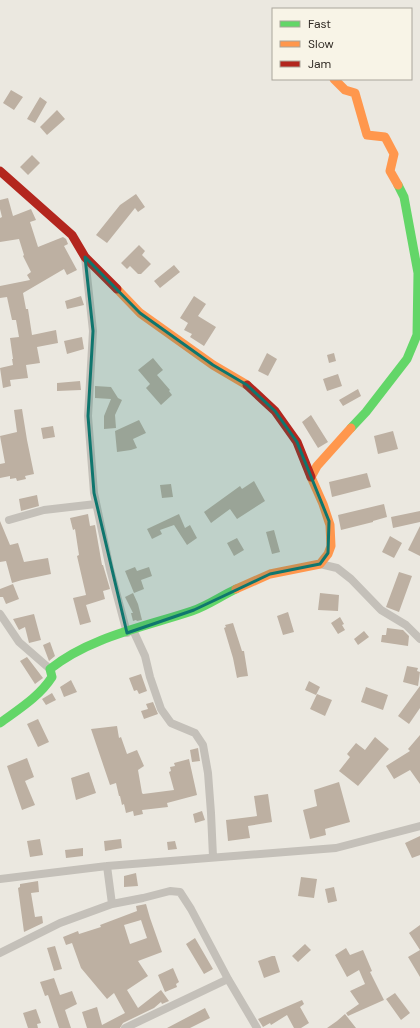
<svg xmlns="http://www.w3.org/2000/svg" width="420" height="1028" viewBox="0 0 420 1028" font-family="'DM Sans',sans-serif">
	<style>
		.building { fill: #bdb0a2; fill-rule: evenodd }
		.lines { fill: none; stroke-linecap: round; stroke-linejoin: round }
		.street { stroke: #c4c0b9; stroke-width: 8 }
		.fast { stroke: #63d668; stroke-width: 9 }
		.slow { stroke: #ff974d; stroke-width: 9 }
		.jam { stroke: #b3261e; stroke-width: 9 }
		.marked { fill: #0f766e; fill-opacity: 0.2; stroke: #0f766e; stroke-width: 3; stroke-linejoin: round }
	</style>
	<rect width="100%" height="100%" fill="#ebe8e0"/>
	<path class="building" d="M11 90 23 97 14 110 3 103Z
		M40 97 47 102 35 123 27 119Z
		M57 110 65 119 47 135 40 127Z
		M32 155 40 163 28 175 20 167Z
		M136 194 145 207 138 212 135 208 107 243 96 235 120 205Z
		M8 198 13 216 31 209 36 220 30 222 38 247 63 237 66 239 68 244 64 246 77 270 67 275 64 269 23 293 26 309H28L32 335 56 330 58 343 37 347 40 363 26 365 28 378 10 380 11 386 3 388 0 368 13 365 12 359H13L10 338 19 337 16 320H12L7 297 0 298V286L30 280 27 275 31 272 23 256 24 255 19 239 0 242V218L2 217 0 209V200Z
		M139 245 145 251 142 255 151 264 141 274H138L130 266 127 269 121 263Z
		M174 265 180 272 160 288 154 281Z
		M81 296 84 305 67 309 65 301Z
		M194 296 206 304 198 316 216 327 204 346 190 337 192 334 184 330 188 323 180 318Z
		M82 337 84 349 67 354 64 341Z
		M267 353 277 359 268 376 258 371Z
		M334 353 336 361 329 363 327 355Z
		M153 358 163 370 157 375 170 390 169 391 172 395 161 405 146 388 150 384 138 370Z
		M338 374 342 386 327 391 323 379Z
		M80 381 81 390 57 391V383Z
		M95 386 111 387 118 398 122 400 115 415 116 428 104 429V416L111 399 95 398Z
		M358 389 361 396 343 406 339 400Z
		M22 409 27 440 34 474 25 476 26 479 17 481 16 478 10 479V476L0 478V464L5 463 0 436 17 432 14 410Z
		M311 415 328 442 318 448 302 422Z
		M139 420 146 433 133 439 137 448 131 450 117 452 115 431Z
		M53 426 55 437 43 439 41 428Z
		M393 431 398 449 378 454 374 436Z
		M367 473 371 487 332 497 329 482Z
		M254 481 265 501 237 519 230 509 211 523 204 512 240 486 242 489Z
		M171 484 173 497 162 498 160 485Z
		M37 495 39 506 21 511 19 499Z
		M384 504 387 517 373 521V522L341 530 338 515Z
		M420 511V522L393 528 391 517Z
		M88 514 90 526 95 525 102 565H103L110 589 103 591 105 599 86 605 91 622 80 625 73 598 86 595 77 556 79 555 75 529 73 530 70 518Z
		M179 514 185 528 190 525 197 538 187 545 174 525 160 530 162 534 152 539 147 529Z
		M0 521 10 545 18 543 24 562 48 558 51 574 22 580 12 583 6 561 0 562Z
		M420 526V556L408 550Z
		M274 530 280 552 272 554 266 532Z
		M390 536 402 543 394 558 382 552Z
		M237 538 244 550 234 556 227 543Z
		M135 567 137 571 149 567 152 576 141 580 144 589 134 593 125 571Z
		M399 572 412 576 399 612 386 607Z
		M13 584 19 599 6 604 3 597H0V589Z
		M133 593 138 604 142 620 137 621 136 620 133 621 131 613H133L125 597Z
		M320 593 339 595 338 611 318 610Z
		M288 612 294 632 283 635 277 616Z
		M34 614 41 640 29 643 25 627 19 630 13 619Z
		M340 617 344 624 342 625 345 630 338 634 331 623Z
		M233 623 242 651H244L248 676 240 677 237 678 233 658 224 628 226 627 225 625Z
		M387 628 403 630 409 636 408 646 381 642 382 635H386Z
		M364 631 369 637 358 645 354 639Z
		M50 642 55 656 49 661 43 645Z
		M27 657 43 678 35 684 20 661Z
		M407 666 418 668 417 671 420 672 418 686 403 682Z
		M141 674 147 691 139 694 137 690 134 691 129 678Z
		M71 680 77 692 64 697 60 687Z
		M309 681 320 687 316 695 305 690Z
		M420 686V708L409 724 398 716Z
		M366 687 388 695 383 710 361 702Z
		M52 693 56 700 46 705 42 699Z
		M317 694 332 700 325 716 310 709Z
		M153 702 158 714 144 719 141 711 148 709 146 704Z
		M38 719 49 742 38 747 27 724Z
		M117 726 119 738 121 737 127 754 137 750 144 766 138 770 142 793 143 794 174 790 169 772 171 771 170 767 175 766 174 763 189 759 197 795 167 803 168 807 142 810 143 814 134 816 133 811 126 813 124 804 122 805 120 796H119L116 783 110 785 91 729Z
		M420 735V784L410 770 394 779 386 766 410 751 408 749Z
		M375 737 389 749 358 786 339 771 350 757 347 754 356 743 365 750Z
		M198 748 200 761 192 762 190 750Z
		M27 758 34 777 25 781 35 805 22 810 7 766Z
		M89 772 96 793 76 800 71 778Z
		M339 782 350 822 325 829 326 835 310 839 303 810 317 806 314 790Z
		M268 794 272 822 248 826 250 838 228 841 226 820 257 816 254 796Z
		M202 811 205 820 195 823 193 814Z
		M420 836V855L412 858 405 843Z
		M40 839 43 855 30 857 27 841Z
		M121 839 122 848 105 851 104 841Z
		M175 841 177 849 168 850 167 842Z
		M83 848V856L66 858 65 850Z
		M136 873 138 886 124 887V876Z
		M301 877 317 879 314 898 298 896Z
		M38 881 39 892 31 893 35 917 42 916 43 923 24 932 18 888 20 887V884Z
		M334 887 337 901 328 903 325 889Z
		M146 904 150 918 162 952 138 961 148 976 127 990 138 1008 161 990 169 1001 162 1004 161 1002 154 1008 123 1023 120 1028H87L82 1012 97 1007 102 1025 125 1013 114 993 107 999 81 968 72 943 66 945 63 937 78 931 79 934 101 927 100 925 137 911 136 906ZM141 920 147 938 130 944 124 925Z
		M420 925V950L409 933Z
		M195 938 213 969 204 974 186 944Z
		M305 944 311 950 298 962 292 956Z
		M55 946 62 969 54 971 47 948Z
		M346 948 350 955 363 950 372 971 370 972 384 1000 348 1016 346 1013 359 1004 350 991 365 984 359 970 347 977 335 955Z
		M420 950V977L408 957Z
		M272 956H275L280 972 264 978 258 961Z
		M173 968 179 982 176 984 177 987 165 992 158 975Z
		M54 978 60 995 72 991 77 1004 65 1010 71 1028H59L48 995 45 996 40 982Z
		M395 993 410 1013 401 1020 386 999Z
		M302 1000 304 1004 300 1007 309 1023 301 1028H294L287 1015 271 1025 270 1023 263 1027 258 1019Z
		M205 1008 210 1018 190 1028H167Z
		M36 1009 41 1023 37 1024 38 1028H28L23 1013Z
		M345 1014 356 1028H327L337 1021Z"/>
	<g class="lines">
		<path class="street" d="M85 257 93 331 88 416 94 493 110 569 127 633
			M9 520 44 510 96 504
			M320 564 337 568 351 579 381 610 406 625 420 639
			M0 614 19 642 50 669
			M133 630 145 656 150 677 161 709 171 723 195 733 203 745 208 773 211 813 213 857
			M0 879 107 866 336 848 420 826
			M112 904 143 898 170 891 180 892 191 909 228 979 257 1028
			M0 953 60 923 112 904 107 866
			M125 1028 228 979"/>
		<path class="fast" d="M351 428 366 412 407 359 417 335 418 273 404 197 398 185
			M0 723C19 709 39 697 52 677L50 669C90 637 144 627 192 611 207 606 221 596 236 589"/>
		<path class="slow" d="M334 79 345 90 355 93 367 135 385 137 394 154 390 171 398 185
			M117 289 140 313 213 365 247 385
			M236 589 270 574 320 564 328 554 331 546 330 525 323 504 311 477 317 466 351 428"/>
		<path class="jam" d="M0 171 72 235 85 257 117 289
			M247 385 275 411 297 442 311 477"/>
	</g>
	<path class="marked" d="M85 257 140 313 213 365 247 385 275 411 297 442 329 521 328 553 320 564 270 574 194 610 127 633 94 493 88 416 93 331Z"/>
	<rect x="272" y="8" width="140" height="72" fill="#f8f4e7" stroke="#aaa59b"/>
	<rect x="280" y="21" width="20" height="6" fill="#63d668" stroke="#aaa59b"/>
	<text x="308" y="28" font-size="12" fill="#342e28">Fast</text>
	<rect x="280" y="41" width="20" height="6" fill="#ff974d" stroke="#aaa59b"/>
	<text x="308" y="48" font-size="12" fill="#342e28">Slow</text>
	<rect x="280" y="61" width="20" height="6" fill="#b3261e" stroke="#aaa59b"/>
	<text x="308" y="68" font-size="12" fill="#342e28">Jam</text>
</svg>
